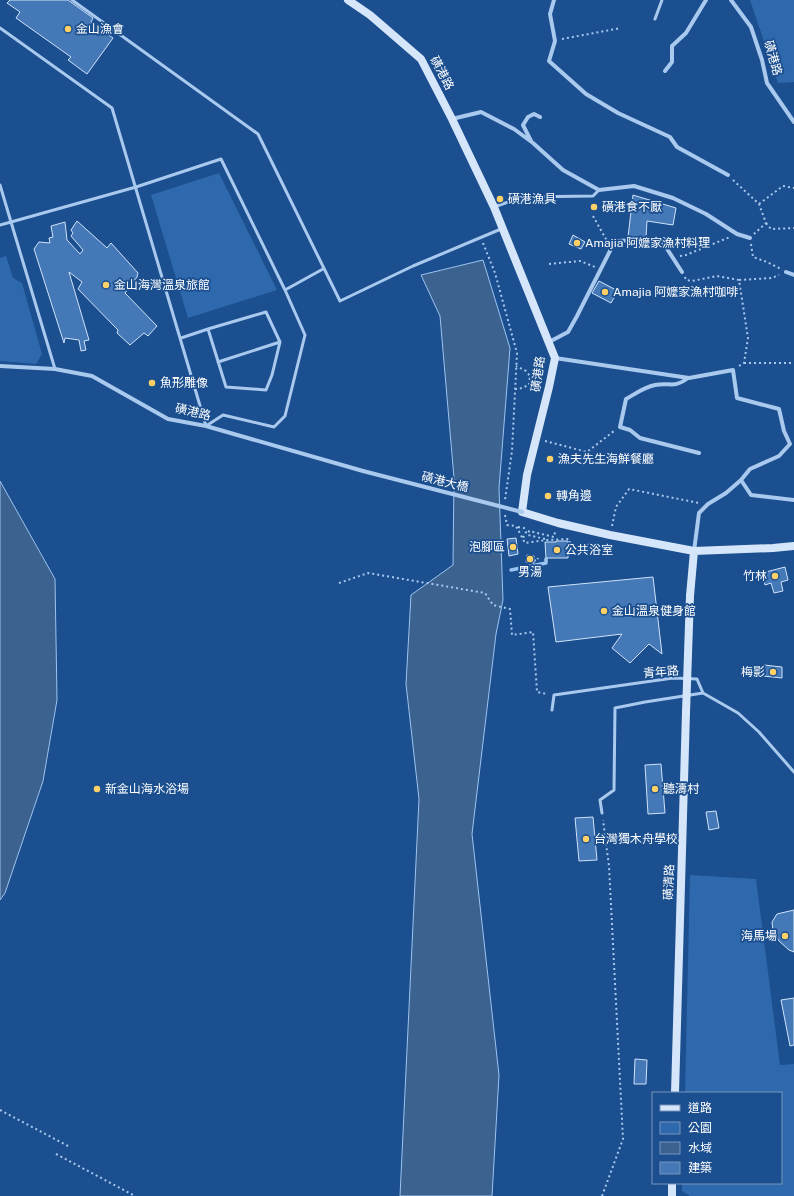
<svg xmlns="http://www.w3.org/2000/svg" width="794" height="1196" viewBox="0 0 794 1196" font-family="'Public Sans','Noto Sans TC',sans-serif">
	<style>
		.green { fill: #2e69ad }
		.water { fill: #3c6290; stroke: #9cc4f0 }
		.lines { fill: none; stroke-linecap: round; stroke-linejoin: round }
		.stream { stroke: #9cc4f0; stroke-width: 3.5 }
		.building { fill: #4478b7; stroke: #cfe3fa }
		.path { stroke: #a9c9ee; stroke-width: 2; stroke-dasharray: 2 3; stroke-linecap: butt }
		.lane { stroke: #a9c9ee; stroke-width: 3 }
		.street { stroke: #a9c9ee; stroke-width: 4 }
		.secondary { stroke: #d6e6fa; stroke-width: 8 }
		.street-bridge { stroke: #a9c9ee; stroke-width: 4 }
		.secondary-bridge { stroke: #d6e6fa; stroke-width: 8 }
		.poi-dot { fill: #ffd166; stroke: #1b4f8f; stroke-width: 1.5 }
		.labels { text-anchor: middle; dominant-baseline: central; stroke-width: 3.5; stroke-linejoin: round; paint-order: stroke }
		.poi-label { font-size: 12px; fill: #fff; stroke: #1b4f8f; text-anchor: start }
		.street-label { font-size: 12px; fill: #fff; stroke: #1b4f8f }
	</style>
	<rect width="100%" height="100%" fill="#1b4f8f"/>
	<path class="green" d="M750 0H794V82L778 83Z
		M219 173 277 290 188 318 151 195Z
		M6 256 13 278 22 283 42 354 36 364 0 361V258Z
		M690 875 756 879 780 1065 794 1064V1196H690L682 1191V1183H781V1093H685Z"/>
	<path class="water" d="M483 260 510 348 499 488 503 600 496 634 472 834 499 1075 492 1196H400L419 799 406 684 411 595 453 565 454 478 440 316 421 275Z
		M0 481 55 579 57 700 43 781 5 893 0 900Z"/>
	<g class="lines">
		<path class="stream" d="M511 570 546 563V559"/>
	</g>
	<path class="building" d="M10 0H68L93 18 91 22 113 38 87 74 68 60 71 57 16 18 20 12 7 3Z
		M633 195 676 208 673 225 647 221 646 237H628Z
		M77 221 107 248 111 243 138 273 137 277 125 293 157 326 148 336 144 333 130 345 117 333 118 330 78 289 82 282 69 272 89 340 84 341 86 350 81 351 79 340 65 338 64 343 34 249 39 242 50 243 49 238 53 237 51 226 65 222 67 240 80 254 83 250 71 236 73 233 71 230Z
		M573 235 585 242 581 249 569 244Z
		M599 281 618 291 611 303 592 293Z
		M516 538 518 554 509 556 507 539Z
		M556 541H568V558H546L545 542H556Z
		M585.5 549a5.5 5.5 0 1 1 11 0a5.5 5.5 0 1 1-11 0Z
		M527 555 534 556V563L526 562Z
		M785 567 788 580 781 582 783 591 774 593 771 583 765 585 762 573Z
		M653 577 662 654 649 644 630 663 612 648 622 634 556 642 548 587Z
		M764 665 782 667V678L763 676Z
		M661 764 665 813 648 814 645 765Z
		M716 811 719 828 709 830 706 812Z
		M593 817 597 860 579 861 575 818Z
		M794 910V952L789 950 779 941 773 931 772 922 777 914Z
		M794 998V1045L790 1046 781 1000Z
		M635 1059 647 1060 646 1084H634Z"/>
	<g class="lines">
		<path class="path" d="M562 39 621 28
			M733 180 759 204 766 223 754 234
			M759 204 783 186 794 188
			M593 216 607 241
			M766 223 771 229 794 228
			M483 243 495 273 517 353 512 451 505 500
			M751 244 753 257 767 262 781 269
			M680 256 686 255 730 237
			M549 264 580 261 595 267
			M685 277 686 280 692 281 717 276 739 280
			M744 363H794
			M739 366 744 363 748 338 739 280 772 278 779 275
			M515 389H519L529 385 530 376 526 371 516 366
			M545 441 587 452 614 431
			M505 515 507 525 516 526 525 543 546 540 569 539 571 547 584 549
			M612 526 616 507 629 489 699 503
			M518 527 524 528 526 532 523 538
			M545 539 528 535 529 531 554 537 555 532
			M534 560 537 561 538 558
			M339 583 368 573 485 593 493 605 510 609 512 635 533 632 537 692 547 694
			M0 1110 68 1146
			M56 1154 135 1196
			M602 1196 623 1139 609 866 603 820"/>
		<path class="lane" d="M72 0 258 134 340 301 413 266 501 229
			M655 19 662 0
			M0 28 112 108 206 426 223 415 274 427 285 416 305 335 285 290 221 159 136 187 11 222 0 185
			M494 207 522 197 593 196 599 190
			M0 225 11 222 55 369
			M285 290 323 269
			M181 338 208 329 226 387 266 390 272 375 280 342 266 312 208 329
			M218 362 280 342
			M552 710 554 695 673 678 697 679 703 693 738 713 759 732 794 772
			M602 813 600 800 614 790 615 708 645 702 703 693"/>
		<path class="street" d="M554 0 550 14 555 41 549 61 586 94 618 113 670 137 677 147 728 175
			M731 0 751 27 762 60 767 83 794 122
			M665 71 672 62V46L686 33 706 0
			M452 119 481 112 514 129 533 143 563 170 599 190 634 186 673 198 706 214 737 234 750 238
			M531 141 523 125 528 117 534 114 540 117
			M786 272 794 275
			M549 342 568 332 577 316 613 245 618 241 652 239 662 241 682 272
			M555 358 689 378 733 370 737 398 779 409 784 431 790 444 779 456 750 469 741 480 726 493 708 504 699 513 694 551
			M0 366 55 369 92 376 168 419 206 426 363 471
			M688 378C673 389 671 382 655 385 644 387 635 394 626 399L620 427 630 430 640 438 699 453
			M741 480 751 495 794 500"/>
		<path class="secondary" d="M348 0 370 15 421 59 452 119 494 207 555 358 549 387 527 475 522 512 558 523 610 535 694 551 773 548 794 546
			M690 596 694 551
			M675 1093 686 712
			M672 1196V1183"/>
		<path class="street-bridge" d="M363 471 522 512"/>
		<path class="secondary-bridge" d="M686 712 690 596"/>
	</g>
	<g class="poi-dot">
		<circle cx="68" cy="29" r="4"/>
		<circle cx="500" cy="199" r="4"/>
		<circle cx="594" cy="207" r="4"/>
		<circle cx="577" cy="243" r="4"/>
		<circle cx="106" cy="285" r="4"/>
		<circle cx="605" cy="292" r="4"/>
		<circle cx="152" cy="383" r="4"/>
		<circle cx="550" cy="459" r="4"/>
		<circle cx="548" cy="496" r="4"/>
		<circle cx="513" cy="547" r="4"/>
		<circle cx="557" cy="550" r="4"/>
		<circle cx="530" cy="559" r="4"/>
		<circle cx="775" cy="576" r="4"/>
		<circle cx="604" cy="611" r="4"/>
		<circle cx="773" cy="672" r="4"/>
		<circle cx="97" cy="789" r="4"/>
		<circle cx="655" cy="789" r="4"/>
		<circle cx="586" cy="839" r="4"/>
		<circle cx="785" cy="936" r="4"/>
	</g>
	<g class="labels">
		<g class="poi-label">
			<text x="76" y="29">金山漁會</text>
			<text x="508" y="199">磺港漁具</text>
			<text x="602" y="207">磺港食不厭</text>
			<text x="585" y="243">Amajia 阿嬤家漁村料理</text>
			<text x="114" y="285">金山海灣溫泉旅館</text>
			<text x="613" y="292">Amajia 阿嬤家漁村咖啡</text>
			<text x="160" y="383">魚形雕像</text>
			<text x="558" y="459">漁夫先生海鮮餐廳</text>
			<text x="556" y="496">轉角邊</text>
			<text x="505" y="547" text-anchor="end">泡腳區</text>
			<text x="565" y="550">公共浴室</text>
			<text x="530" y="572" text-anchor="middle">男湯</text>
			<text x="767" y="576" text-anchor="end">竹林</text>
			<text x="612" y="611">金山溫泉健身館</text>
			<text x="765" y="672" text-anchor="end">梅影</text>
			<text x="105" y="789">新金山海水浴場</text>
			<text x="663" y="789">聽濤村</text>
			<text x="594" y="839">台灣獨木舟學校</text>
			<text x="777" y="936" text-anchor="end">海馬場</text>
		</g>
		<g class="street-label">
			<text transform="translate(773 58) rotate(74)">磺港路</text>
			<text transform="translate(442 73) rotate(62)">磺港路</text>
			<text transform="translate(538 374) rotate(-82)">磺港路</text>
			<text transform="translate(193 412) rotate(13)">磺港路</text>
			<text transform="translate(445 482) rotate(14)">磺港大橋</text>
			<text transform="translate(661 672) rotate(-5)">青年路</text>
			<text transform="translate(669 882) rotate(-88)">磺清路</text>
		</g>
	</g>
	<rect x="652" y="1092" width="130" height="92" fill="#1b4f8f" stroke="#7695bc"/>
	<rect x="660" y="1105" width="20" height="6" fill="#d6e6fa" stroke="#7695bc"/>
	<text x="688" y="1112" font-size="12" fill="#ffffff">道路</text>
	<rect x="660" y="1122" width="20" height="12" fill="#2e69ad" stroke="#7695bc"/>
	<text x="688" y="1132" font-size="12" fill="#ffffff">公園</text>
	<rect x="660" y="1142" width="20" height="12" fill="#3c6290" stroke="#7695bc"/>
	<text x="688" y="1152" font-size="12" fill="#ffffff">水域</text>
	<rect x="660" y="1162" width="20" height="12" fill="#4478b7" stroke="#7695bc"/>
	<text x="688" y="1172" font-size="12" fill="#ffffff">建築</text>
</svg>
